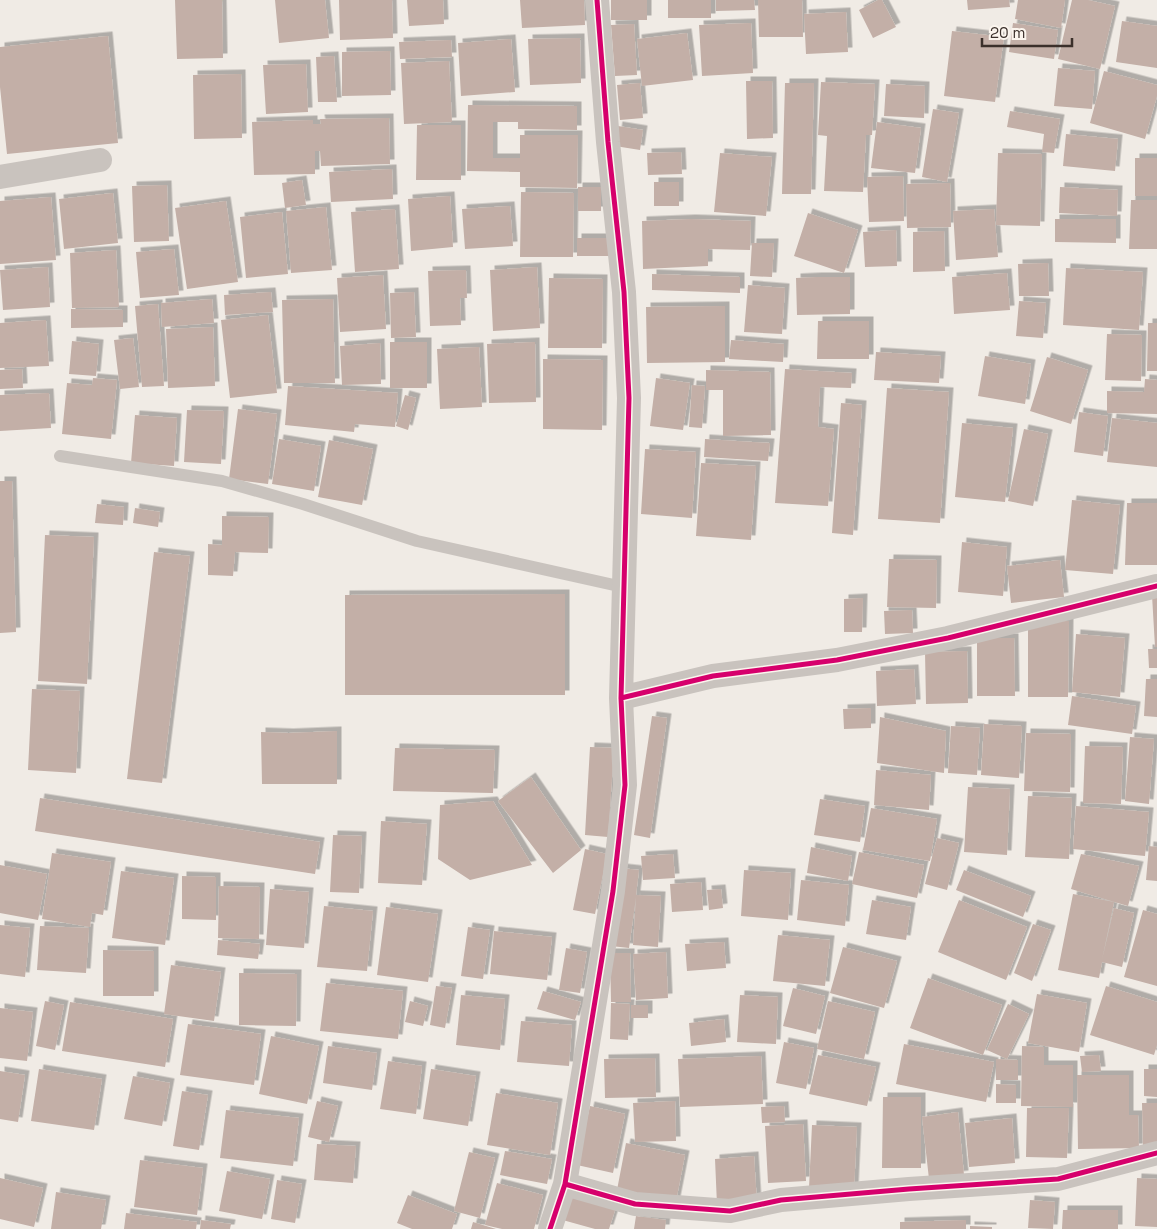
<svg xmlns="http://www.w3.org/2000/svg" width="1157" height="1229" viewBox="0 0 1157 1229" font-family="'Space Grotesk',sans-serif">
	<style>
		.building { fill: #c3afa7; filter: url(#shadow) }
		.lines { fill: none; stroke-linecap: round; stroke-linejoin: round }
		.service { stroke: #c9c3be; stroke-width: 12 }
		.minor { stroke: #c9c3be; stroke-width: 24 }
		.cycleway-casing { stroke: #fbf5ee; stroke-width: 8 }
		.cycleway { stroke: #d6006c; stroke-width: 5 }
	</style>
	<defs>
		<filter id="shadow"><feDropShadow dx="4.5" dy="-4.5" stdDeviation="0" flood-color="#0004"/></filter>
	</defs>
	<rect width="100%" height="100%" fill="#f0ebe5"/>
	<path class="building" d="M175 0H222L223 58 177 59Z
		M275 0H325L329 38 279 43Z
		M339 0H392L393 38 340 40Z
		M407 0H443L444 24 409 26Z
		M520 0H584L585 25 522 28Z
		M611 0H647V20H611Z
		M668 0H711V18H668Z
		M716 0H754L755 10 716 11Z
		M758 0H802L803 37H759Z
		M878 0H882L896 27 873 38 859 10Z
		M967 0H1009L1010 7 968 10Z
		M1018 0H1065L1061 28 1015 19Z
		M1072 0H1088L1115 6 1100 69 1058 59Z
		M846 12 848 52 806 54 804 14Z
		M1122 21 1157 26V68L1116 62Z
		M751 23 753 73 702 76 699 25Z
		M1013 23 1058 30 1054 59 1009 52Z
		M634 24 637 75 615 76 611 25Z
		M952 31 1004 37 995 102 944 96Z
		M687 33 693 80 642 86 637 39Z
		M108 36 118 143 7 154 0 87V47Z
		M580 38 581 83 530 85 528 39Z
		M511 39 515 92 461 96 458 43Z
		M451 40 452 57 400 59 399 42Z
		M390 51 391 95 342 96V52Z
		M334 56 337 102H318L316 57Z
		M449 61 452 122 404 124 401 63Z
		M306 64 308 112 266 114 263 65Z
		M1058 68 1095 71 1092 109 1054 106Z
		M1104 71 1157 85V96L1145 139 1090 123Z
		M241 74 242 138 194 139 193 75Z
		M746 81H772L773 138 747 139Z
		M821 82 875 84 872 135H866L863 192 824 191 827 136 818 135Z
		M640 83 643 118 620 120 617 85Z
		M785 83H814L811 194H782Z
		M886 84 925 86 924 118 884 116Z
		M468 105 577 106V130L518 129V122H493V158H520V135H578L577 188 520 187V172L467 171Z
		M933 109 959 113 947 182 922 177Z
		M1010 111 1060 119 1054 153 1042 152 1044 134 1007 127Z
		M389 118 390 164 321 166 320 151H315V174L254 175 252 122 313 120V124H321L320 119Z
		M877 122 921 128 915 173 871 168Z
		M417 125H461V180H416Z
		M618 126 643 130 640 150 615 146Z
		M1066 134 1118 139 1115 171 1063 166Z
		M681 152 682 174 648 175 647 153Z
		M720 153 772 157 766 216 714 212Z
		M998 153 1042 154 1040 226 996 225Z
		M1135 158H1157V196H1135Z
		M392 169 393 199 331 202 329 172Z
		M903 176 904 221 869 222 867 177Z
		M302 180 306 205 285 208 282 183Z
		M654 182H679V206H654Z
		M950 183 951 227 907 228 906 184Z
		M167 185 169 241 134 242 132 186Z
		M578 187H601V211H578Z
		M1060 187 1118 190 1117 216 1059 213Z
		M521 192 574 193 573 257H520Z
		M113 193 118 243 64 249 59 199Z
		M450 196 453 247 411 251 408 199Z
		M51 197 56 260 0 264V201Z
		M1131 200H1157V249H1129Z
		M226 201 238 282 187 289 175 208Z
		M510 206 513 246 465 249 462 209Z
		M326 207 332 270 291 273 286 211Z
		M395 209 399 269 355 272 351 212Z
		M994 209 998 257 956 260 953 211Z
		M282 212 288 274 246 278 240 217Z
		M808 213 858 230 844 273 794 256Z
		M691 219 751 221 750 250 708 249V266L643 269 642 221Z
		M1055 219H1116V243L1055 242Z
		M896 230 897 266 865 267 863 232Z
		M944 231 945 271 913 272V232Z
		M577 238H613V256H577Z
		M752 243H774L772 277 750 276Z
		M174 249 179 295 140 298 136 252Z
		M116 250 119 307 72 308 70 253Z
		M1048 263 1049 296H1019L1018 264Z
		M48 267 50 307 3 310 0 270Z
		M537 267 540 328 493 331 490 270Z
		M1066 268 1143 272 1139 330 1063 325Z
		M466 270 467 298H460L461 325 430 326 428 271Z
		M1007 273 1010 310 954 314 952 277Z
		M652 274 740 277V293L652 290Z
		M383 275 386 329 340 332 337 278Z
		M817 277H850V314L797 315 796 278Z
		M549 278 603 279 602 348H548Z
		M748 285 785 288 782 334 744 332Z
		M271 292 273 312 225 315 224 295Z
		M414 292 416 337 391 338 390 293Z
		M212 299 214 323 162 327 161 303Z
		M333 299 335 383H284L282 300Z
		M1019 301 1046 303 1043 338 1016 336Z
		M158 304 164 386 142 387 135 306Z
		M725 306V362L647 363 646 307Z
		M71 309 123 310V327L71 328Z
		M268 315 277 393 230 398 221 320Z
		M46 320 49 366 0 368V323Z
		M818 321H869V359H817Z
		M1148 323H1157V371H1147Z
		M213 327 215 386 168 388 166 329Z
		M1107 334 1142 335 1141 381 1105 380Z
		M133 338 139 387 120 389 114 340Z
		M731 340 784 344 783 362 729 359Z
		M72 341 99 344 96 376 69 374Z
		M390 342H427V388H390Z
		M535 342 536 402 489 403 487 344Z
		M380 343 381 384 342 385 340 346Z
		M479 347 482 407 440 409 437 349Z
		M876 352 941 356 939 383 874 380Z
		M985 356 1031 364 1025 404 978 396Z
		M1047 357 1088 370 1071 424 1030 411Z
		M543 359 603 360 602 430 543 429Z
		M22 369 23 388 0 389V370Z
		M785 369 852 373 851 388 820 387 818 427 834 429 828 506 775 503Z
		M706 370 770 372 771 435 723 436V390H706Z
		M93 378 117 380 111 439 62 434 67 383 92 385Z
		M656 378 690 383 683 430 650 426Z
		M1145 379 1157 380V414L1107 413V391L1144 392Z
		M692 385 705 386 702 428 689 427Z
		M288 386 398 393 395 427 355 424 354 432 285 425Z
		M887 388 949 392 940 523 878 519Z
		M49 393 51 428 0 431V395Z
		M405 395 416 398 408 430 396 426Z
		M841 403 862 405 853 535 832 533Z
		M238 409 277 414 268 484 229 479Z
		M187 410 224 411 221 464 184 462Z
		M1079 412 1108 416 1103 456 1074 452Z
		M135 415 177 418 174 466 131 463Z
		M1112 418 1157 423V467L1107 462Z
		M962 423 1013 428 1005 502 955 497Z
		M1024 429 1048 434 1033 506 1008 501Z
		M279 439 321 446 314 491 272 484Z
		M705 439 770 443 768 461 704 457Z
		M329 440 373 449 362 505 318 497Z
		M645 449 696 452 692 518 641 514Z
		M701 463 756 466 751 540 696 536Z
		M0 481H12L16 632 0 633Z
		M1072 500 1120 505 1113 574 1065 570Z
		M1127 503H1157V565H1125Z
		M97 504 124 507 123 525 95 523Z
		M135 508 160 512 158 527 133 523Z
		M222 516 269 517 268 553 235 552 233 576 208 575V544L222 545Z
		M45 535 94 537 87 684 38 681Z
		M962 542 1007 547 1003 596 958 592Z
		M154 552 190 556 162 783 127 779Z
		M889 559 937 560 936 608 887 607Z
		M1060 560 1064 597 1011 603 1007 566Z
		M565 594V695H345V595Z
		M1152 595H1157V647H1155Z
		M863 598 862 632H844V599Z
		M912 610 913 633 885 634 884 611Z
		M1069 621 1068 697H1028V622Z
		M1076 634 1125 638 1120 697 1072 692Z
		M977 638H1014L1015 696H977Z
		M1148 649H1157V668H1149Z
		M967 651 968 703 926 704 925 652Z
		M914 669 916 704 877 706 876 671Z
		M1146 679H1157V717L1144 716Z
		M32 689 80 691 76 773 28 770Z
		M1072 696 1136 706 1132 734 1068 725Z
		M871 708V728L844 729 843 709Z
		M652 716 667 718 650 838 634 835Z
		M880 717 946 731 944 773 877 763Z
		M984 724 1022 726 1019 778 981 775Z
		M951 726 980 728 977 775 948 773Z
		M337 731V784H262L261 732 289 733Z
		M1026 733 1071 734 1070 792 1024 791Z
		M1130 737 1154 739 1149 804 1125 801Z
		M1085 746 1123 747 1121 804 1083 803Z
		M590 747 614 748 608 837 585 835Z
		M395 748 495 750 493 793 393 791Z
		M876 770 931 775 929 810 874 805Z
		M531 777 581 850 553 873 498 801Z
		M968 787 1010 789 1007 855 964 852Z
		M1028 796 1072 798 1069 859 1025 857Z
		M40 798 320 842 315 874 35 831Z
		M820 799 865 806 860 842 814 835Z
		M493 801 532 865 470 880 438 859 440 805Z
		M1076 806 1149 812 1145 856 1073 849Z
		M871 808 937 819 930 861 863 850Z
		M381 821 427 824 422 885 378 883Z
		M333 835 362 836 359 893 330 892Z
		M937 838 959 843 947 890 925 884Z
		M1149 846 1157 847V881L1146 880Z
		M811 847 852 856 848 881 807 873Z
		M585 849 607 854 595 914 573 910Z
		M859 852 924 865 917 898 852 884Z
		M52 853 111 862 103 915 92 913 90 927 42 919Z
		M673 854 675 878 643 880 641 856Z
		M1081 854 1139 866 1128 906 1071 889Z
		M0 865 47 874 38 920 0 913Z
		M621 868 639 870 636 895 661 896 658 947 633 945 636 897 629 948 611 946Z
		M744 870 791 873 788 920 741 916Z
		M964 870 1031 896 1023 917 956 890Z
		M121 871 174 878 165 945 112 938Z
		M182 876 216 877V920L182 919Z
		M801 880 849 885 845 926 797 920Z
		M701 882 703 910 672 912 670 884Z
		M219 886 260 887 259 939 218 938Z
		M270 889 309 892 304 948 266 945Z
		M721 889 723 908 709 910 707 890Z
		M1073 894 1114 902 1102 960 1114 908 1134 913 1122 967 1102 962 1099 978 1058 970Z
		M872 900 911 907 906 940 866 934Z
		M959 900 1027 927 1006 980 938 952Z
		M324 906 373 911 367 971 317 967Z
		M386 907 438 914 428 982 377 975Z
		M1143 910 1157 914V986L1124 977Z
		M1033 924 1051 930 1032 981 1014 973Z
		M0 925 30 928 25 977 0 974Z
		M40 926 89 928 86 973 37 970Z
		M468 927 490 930 483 979 461 976Z
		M494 931 552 937 547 980 490 974Z
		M778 935 830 940 825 986 773 981Z
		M218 940 260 944 258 959 217 955Z
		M724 942 726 968 687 971 685 944Z
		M843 947 897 961 884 1008 830 993Z
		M566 948 587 952 580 993 559 990Z
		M103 950 154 951V996H103Z
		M666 952 668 998 636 1000 633 954Z
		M610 953H630L631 1002H611Z
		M171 965 221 972 214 1021 164 1014Z
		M239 973 297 974 296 1026 239 1025Z
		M928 978 1002 1005 983 1055 910 1028Z
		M326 983 403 991 398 1039 320 1031Z
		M436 986 452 988 445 1028 430 1025Z
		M1106 986 1157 1002V1045L1154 1055 1090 1035Z
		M793 988 825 996 816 1034 783 1026Z
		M543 991 581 1002 575 1020 537 1009Z
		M1037 994 1087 1003 1079 1052 1028 1043Z
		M461 995 505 999 500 1050 456 1045Z
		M740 995 778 997 776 1044 737 1042Z
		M45 1001 64 1005 55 1050 36 1046Z
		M410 1001 428 1006 423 1026 405 1022Z
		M828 1001 875 1012 864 1059 817 1049Z
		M70 1002 173 1019 165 1067 62 1051Z
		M611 1003 630 1004 628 1040 610 1039Z
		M1008 1004 1029 1014 1007 1059 987 1050Z
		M631 1005H648V1018H631Z
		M0 1008 33 1012 27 1061 0 1058Z
		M724 1019 726 1042 691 1046 689 1023Z
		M521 1021 572 1025 569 1066 517 1062Z
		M188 1024 261 1034 254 1085 180 1075Z
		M271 1036 319 1046 307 1104 259 1094Z
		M784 1042 814 1048 806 1089 776 1083Z
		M904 1044 994 1062 986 1102 896 1084Z
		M328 1046 377 1053 372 1090 323 1083Z
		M1022 1046 1044 1047V1065H1073V1107L1021 1106Z
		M818 1055 876 1067 867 1106 809 1094Z
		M1099 1055 1101 1071 1082 1072 1080 1056Z
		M761 1056 763 1104 680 1107 678 1059Z
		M655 1058 656 1097 605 1098 604 1059Z
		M996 1059 1018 1060V1080H996Z
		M388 1061 422 1066 416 1114 380 1109Z
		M39 1069 102 1079 94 1130 31 1121Z
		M431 1069 476 1076 468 1126 423 1119Z
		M1144 1069H1157V1097L1144 1096Z
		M0 1071 25 1075 18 1122 0 1119Z
		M1077 1075H1129V1115H1138L1139 1148 1078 1149Z
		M133 1076 170 1083 162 1126 124 1119Z
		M996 1084 1016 1085V1103H996Z
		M182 1091 208 1095 199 1150 173 1146Z
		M496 1093 558 1103 550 1155 487 1145Z
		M883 1097H921V1168H882Z
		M317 1101 338 1106 329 1142 308 1137Z
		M675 1101 676 1141 635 1142 633 1103Z
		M1142 1103H1157V1148H1143Z
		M590 1106 625 1114 613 1173 577 1165Z
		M784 1106 785 1122 762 1123 761 1107Z
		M1027 1108H1069L1067 1158 1026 1157Z
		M226 1110 299 1118 293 1166 220 1158Z
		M958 1112 964 1175 929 1179 922 1117Z
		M1012 1118 1015 1163 969 1167 965 1123Z
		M803 1124 806 1181 768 1183 765 1126Z
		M812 1125 857 1127 854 1190 809 1188Z
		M626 1143 685 1155 676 1201 617 1190Z
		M317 1144 356 1146 353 1183 314 1180Z
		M505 1151 552 1159 547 1184 500 1175Z
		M469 1152 495 1158 480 1218 454 1211Z
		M754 1156 757 1203 717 1205 715 1159Z
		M140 1160 203 1168 197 1215 134 1207Z
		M227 1171 270 1179 262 1219 219 1211Z
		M0 1178 43 1188 34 1227 0 1219Z
		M1137 1178 1157 1179V1227L1135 1226Z
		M277 1180 302 1184 295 1223 271 1219Z
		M497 1183 543 1195 534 1229H502L485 1225Z
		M568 1189 617 1204 609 1229H595L559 1219Z
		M56 1192 106 1200 101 1229H51Z
		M408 1195 457 1214 452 1229H412L397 1223Z
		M1030 1200 1055 1202 1053 1229 1028 1228Z
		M1063 1210H1118V1229H1062Z
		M126 1213 197 1222 196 1229H124Z
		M636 1216 666 1220 665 1229H634Z
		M201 1220 231 1224 230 1229H200Z
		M966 1220V1229H900V1222Z
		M473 1222 496 1229H471Z
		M970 1226 992 1227V1229H970Z"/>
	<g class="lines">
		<path class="service" d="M60 456 222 481 303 504 417 541 623 587"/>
		<path class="minor" d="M0 177 100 160
			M621 698 713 676 837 660 948 638 1157 586
			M565 1184 635 1204 730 1211 781 1200 909 1189 1058 1179 1157 1153
			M550 1229 565 1184 613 891 625 785 621 698 629 398 624 292 608 142 597 0"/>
		<g class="cycleway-casing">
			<path id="cycleway" d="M621 698 713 676 837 660 948 638 1157 586
				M565 1184 635 1204 730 1211 781 1200 909 1189 1058 1179 1157 1153
				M550 1229 565 1184 613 891 625 785 621 698 629 398 624 292 608 142 597 0"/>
		</g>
		<use href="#cycleway" class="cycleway"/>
	</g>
	<path d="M982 38v8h90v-8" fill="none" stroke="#3b302b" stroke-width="2.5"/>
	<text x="990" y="38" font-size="15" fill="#3b302b" stroke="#fbf5ee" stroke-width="4" paint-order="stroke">20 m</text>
</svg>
